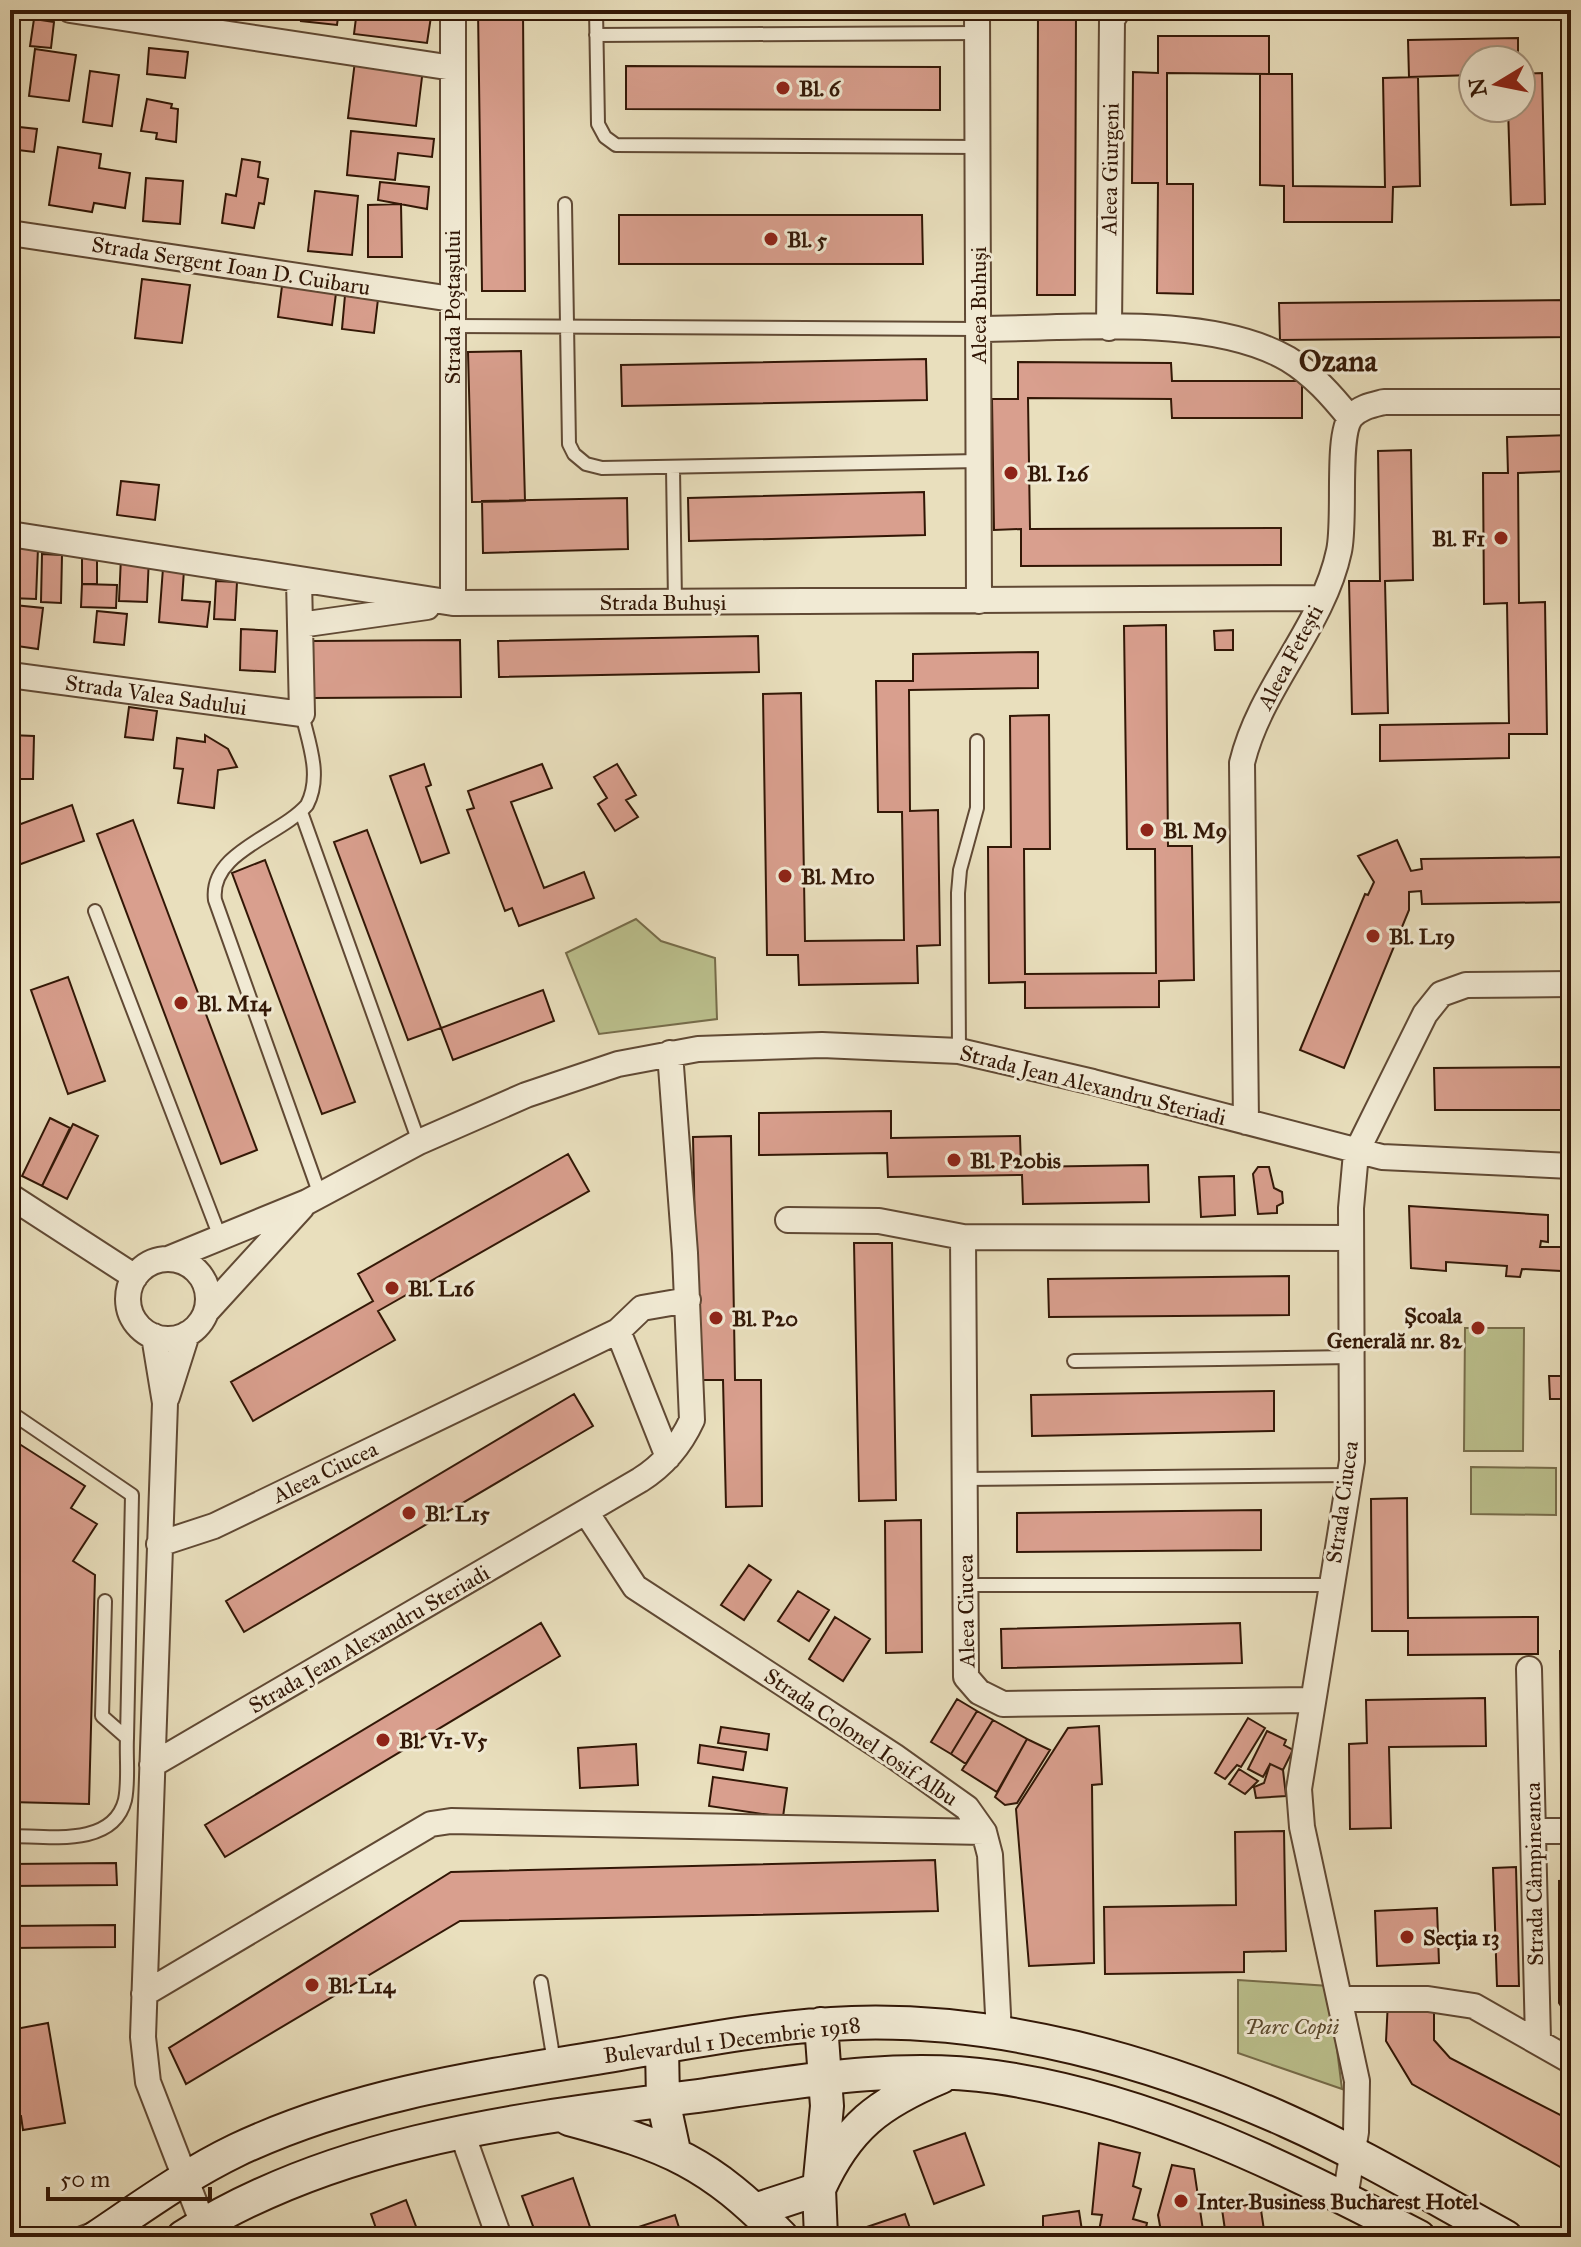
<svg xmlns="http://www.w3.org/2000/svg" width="1581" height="2247" viewBox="0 0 1581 2247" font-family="'IM FELL Great Primer',serif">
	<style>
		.green { fill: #bbc08d; stroke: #766c4a; stroke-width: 2 }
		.building { fill: #d99f8e; stroke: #321706; stroke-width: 2 }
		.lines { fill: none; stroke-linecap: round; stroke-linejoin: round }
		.lane-casing { stroke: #604934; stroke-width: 16 }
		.street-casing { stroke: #604934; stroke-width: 28 }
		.secondary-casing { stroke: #321706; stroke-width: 36 }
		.lane { stroke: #f1ead4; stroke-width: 12 }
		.street { stroke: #f1ead4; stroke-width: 24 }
		.secondary { stroke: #f1ead4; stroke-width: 32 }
		.poi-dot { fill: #8f2418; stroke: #f1ead4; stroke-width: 3 }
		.labels { text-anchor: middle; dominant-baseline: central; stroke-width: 6; stroke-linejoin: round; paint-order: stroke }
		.poi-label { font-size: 22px; font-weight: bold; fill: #321706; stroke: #f1ead4; text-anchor: start }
		.street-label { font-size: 22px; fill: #321706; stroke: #f1ead4 }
		.park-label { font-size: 22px; font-style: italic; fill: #5b4a2e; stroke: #f1ead4 }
		.district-label { font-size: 30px; font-weight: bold; fill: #321706; stroke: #f1ead4 }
	</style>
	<rect width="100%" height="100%" fill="#e9dfbd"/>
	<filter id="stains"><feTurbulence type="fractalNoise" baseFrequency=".0025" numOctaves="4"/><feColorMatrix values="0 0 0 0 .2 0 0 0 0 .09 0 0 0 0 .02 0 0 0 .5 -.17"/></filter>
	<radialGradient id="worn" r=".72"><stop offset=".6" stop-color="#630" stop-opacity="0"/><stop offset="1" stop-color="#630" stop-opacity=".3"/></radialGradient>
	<path class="green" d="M636 919 661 941 715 958 717 1019 599 1034 566 953Z
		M1465 1328H1524L1523 1451H1464Z
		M1471 1467 1556 1468V1515L1471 1514Z
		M1238 1980 1329 1986 1342 2089 1238 2053Z"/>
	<path class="building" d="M260 10H278L277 17 259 15Z
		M303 10H339L337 25 301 21Z
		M357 10H432L427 43 354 34Z
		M478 10H523L525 291H482Z
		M1038 10H1076L1075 295H1037Z
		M34 19 54 22 51 48 30 46Z
		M10 28H16L13 63 10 62Z
		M1158 36H1269V74L1167 73V184H1193V294L1157 293 1158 183H1132L1133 72 1158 73Z
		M1518 38V60H1473V75L1409 77 1408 40Z
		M149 48 188 52 185 78 147 74Z
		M35 49 76 55 69 101 29 96Z
		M355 61 423 69 416 126 348 118Z
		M626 66 940 67V110L626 109Z
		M90 71 119 75 112 126 83 122Z
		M1542 73 1545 204 1511 205 1508 108H1521V74Z
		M1260 74H1292L1293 186 1385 187 1383 78 1418 77 1420 186 1393 187 1392 222H1284V186L1260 185Z
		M147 99 172 104 171 108 178 109 176 142 156 139 157 133 141 131Z
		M10 126 37 129 34 152 10 149Z
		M351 131 434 139 432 157 398 153 395 180 347 175Z
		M58 147 101 154 99 168 130 173 125 208 94 203 92 212 49 205Z
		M242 159 260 162 258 177 268 179 264 204 259 203 254 228 222 223 226 194 236 196Z
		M146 178 183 181 180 224 143 221Z
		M380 182 429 187 427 209 378 200Z
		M315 191 358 196 352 255 308 251Z
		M401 204 402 257H368V205Z
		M619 215H922L923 264H619Z
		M142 279 190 285 182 343 135 338Z
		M282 286 336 293 332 325 278 317Z
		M345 295 378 299 374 333 342 329Z
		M1571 300V337L1280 340 1279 303Z
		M521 351 525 501 472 502 468 352Z
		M926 359 927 400 622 406 621 365Z
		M1018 362 1171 363 1172 381H1302V418H1172L1171 399 1028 398 1030 529 1281 528V565L1021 566V529L994 530 992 399H1018Z
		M1571 435V471L1518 473 1519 603 1545 602 1547 734H1509V758L1380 761V725L1509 723 1507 603 1484 604 1483 473H1508L1507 437Z
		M1411 450 1413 580 1385 581 1388 713 1352 714 1349 581H1380L1378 451Z
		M121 481 159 485 155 520 117 515Z
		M924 492 925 535 689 541 688 498Z
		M627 498 628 549 483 553 482 501Z
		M12 547 38 548 36 599 10 598Z
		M82 553H97V584H82Z
		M42 554 62 555 61 603 41 602Z
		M121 557H149L147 602 119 601Z
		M163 568 184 570 182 600 210 602 207 627 159 622Z
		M216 581 237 582 235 620 214 619Z
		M82 584 117 585 116 608 81 607Z
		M14 605 43 608 38 649 10 645Z
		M97 611 127 614 124 645 94 642Z
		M1166 625 1168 846H1192L1194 980 1159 981V1007L1025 1008V982L989 983 988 847H1011L1010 716 1049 715 1050 849H1024L1025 974 1156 973 1155 849H1127L1124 626Z
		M241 629 277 631 275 672 240 670Z
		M1233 630V650H1215L1214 631Z
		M758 636 759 672 499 677 498 641Z
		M460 640 461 697 313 698 312 641Z
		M1038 652V688L909 690 910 811 938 810 940 945 917 946 918 983 799 985 798 955H767L763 694 801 693 805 941 904 940 902 812H878L876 681H913V654Z
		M129 707 157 711 153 740 125 737Z
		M10 735 34 736 33 779H10Z
		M205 735 228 749 237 767 218 770 214 808 178 803 183 769 174 768 177 738 205 742Z
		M424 764 431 785 426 787 449 853 421 863 390 776Z
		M542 764 552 788 511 802 544 888 584 872 594 898 519 926 512 908 505 911 467 810 474 808 468 791Z
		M617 764 636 795 626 800 638 817 615 831 598 804 607 798 594 777Z
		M72 805 84 841 10 868V828Z
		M133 820 257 1150 221 1164 97 834Z
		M367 830 441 1028 408 1040 334 842Z
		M1397 840 1411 871 1422 869 1421 859 1571 857V902L1422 904 1421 891 1409 892V910L1344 1068 1300 1050 1365 894 1368 895 1374 882 1358 856Z
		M265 860 355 1102 322 1114 232 873Z
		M68 977 105 1081 68 1094 31 990Z
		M543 990 554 1021 453 1060 441 1028Z
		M1571 1067V1110H1435L1434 1068Z
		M891 1111V1138L1020 1136 1021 1167 1148 1165 1149 1202 1023 1204 1022 1175 888 1177 887 1153 759 1155V1113Z
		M50 1118 70 1128 42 1186 22 1176Z
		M73 1124 98 1136 67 1199 42 1186Z
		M731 1136 735 1380H761L762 1506 726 1507 723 1380H698L693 1137Z
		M568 1154 589 1191 378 1311 395 1340 253 1421 231 1382 373 1301 358 1274Z
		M1258 1167H1269L1274 1188 1282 1192 1283 1203 1277 1206V1213L1258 1214 1253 1174Z
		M1234 1176 1235 1215 1201 1217 1199 1177Z
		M1409 1206 1548 1215V1242L1541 1241 1540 1247H1571V1399H1550L1549 1376H1562L1561 1271 1522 1269 1520 1277 1506 1276 1507 1266 1446 1262V1271L1411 1268Z
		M854 1243H892L896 1500 859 1501Z
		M1289 1276V1315L1049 1317 1048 1279Z
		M1274 1391V1431L1032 1436 1031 1395Z
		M574 1394 593 1426 244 1632 226 1601Z
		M10 1438 85 1486 71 1508 97 1524 73 1561 95 1575 89 1804 10 1802Z
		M1407 1498 1408 1618 1538 1617V1654L1408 1655V1631H1372L1371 1499Z
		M1261 1510V1550L1017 1552V1513Z
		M921 1520 922 1652 886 1653 885 1521Z
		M749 1565 771 1580 744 1620 721 1605Z
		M798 1591 829 1610 809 1641 778 1621Z
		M835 1617 870 1639 843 1681 809 1659Z
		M541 1623 560 1656 225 1857 205 1825Z
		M1240 1623 1242 1663 1002 1668 1001 1629Z
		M1560 1651H1571V1764H1561Z
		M1485 1698 1486 1746 1389 1747 1391 1828 1350 1829 1349 1744 1367 1743 1366 1700Z
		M957 1699 977 1711 951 1754 931 1742Z
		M977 1711 993 1720 966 1764 951 1754Z
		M1248 1718 1265 1728 1241 1767 1237 1765 1225 1779 1215 1773Z
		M993 1720 1027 1739 997 1792 962 1770Z
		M1099 1726 1102 1784 1092 1785 1094 1963 1029 1966 1016 1809 1068 1728Z
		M721 1727 769 1734 767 1750 718 1743Z
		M1267 1731 1286 1740 1284 1745 1293 1750 1283 1770 1270 1764 1263 1777 1248 1769Z
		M1027 1739 1050 1750 1017 1803 1005 1805 995 1797Z
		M636 1744 638 1785 580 1788 578 1748Z
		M700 1745 746 1752 743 1770 698 1763Z
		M1270 1764 1283 1770 1286 1796 1256 1798 1254 1787 1264 1783Z
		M1239 1769 1258 1781 1245 1794 1229 1784Z
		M713 1777 787 1788 783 1817 709 1806Z
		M1284 1831 1286 1951 1244 1952V1972L1105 1974 1104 1907 1236 1905 1235 1832Z
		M935 1860 938 1911 460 1921 186 2084 169 2048 451 1872Z
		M116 1863 117 1885 10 1886V1864Z
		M1516 1867 1519 1986H1497L1493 1868Z
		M1571 1880V2022L1559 2003V1881Z
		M1437 1908 1439 1963 1377 1966 1375 1911Z
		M115 1925V1947L10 1948V1926Z
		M1388 2001 1434 2006V2040L1450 2058 1566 2118 1571 2108V2173L1412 2084 1386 2041Z
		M48 2023 65 2123 23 2130 21 2116 10 2117V2030Z
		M965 2133 984 2185 934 2204 914 2151Z
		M1099 2143 1140 2153 1133 2186 1141 2189 1133 2219 1147 2223 1144 2237H1105L1099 2231 1102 2215 1092 2214Z
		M1172 2165 1194 2169 1204 2237H1162L1158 2215Z
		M573 2178 590 2227 563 2237H537L522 2196Z
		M406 2200 420 2237H379L371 2214Z
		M1260 2203 1265 2237H1226L1222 2209Z
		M1079 2211 1083 2237H1043V2216Z
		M905 2214 913 2237H856L855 2231Z
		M675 2215 682 2237H625L623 2232Z"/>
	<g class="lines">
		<g class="lane-casing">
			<path id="lane" d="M596 10 598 124 605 137 616 145 978 147
				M596 35 977 33
				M565 204 569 444 574 454 586 464 602 468 979 461
				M452 326 978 329
				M673 468 675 602
				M302 714C309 744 322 776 307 805 280 836 209 852 215 900L320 1195
				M301 812 419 1142
				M95 911 220 1237
				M959 1051 958 893 960 870 977 808V741
				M1074 1361 1352 1357
				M10 1412 132 1495 127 1738
				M965 1479 1350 1475
				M965 1585H1330
				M10 1836C47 1836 113 1848 125 1800 129 1781 126 1757 127 1738L102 1716 105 1601
				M541 1982 554 2062
				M71 2237 97 2227"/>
		</g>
		<g class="street-casing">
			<path id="street" d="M70 10 453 68
				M453 10V603
				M977 10 979 601
				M10 233 452 299
				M1109 328 1112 20 1118 10
				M978 329C1070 329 1208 313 1288 359 1313 374 1332 396 1350 418
				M10 534 453 603 1321 598
				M300 625 427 607
				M10 675 302 714 299 580
				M1246 1122 1242 763C1260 687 1323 627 1339 551 1346 520 1336 436 1351 417 1360 407 1372 405 1384 402H1571
				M10 1196 135 1277
				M788 1220 879 1221 963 1237 1351 1238
				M963 1237 966 1677 979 1692 1003 1704 1311 1700
				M168 1259 307 1202 419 1142 526 1095 618 1064 698 1049 822 1045 959 1051 1093 1082 1382 1157 1571 1166
				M128 1299a40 40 0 1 1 80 0a40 40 0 1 1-80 0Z
				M206 1312 302 1207
				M618 1331 668 1457
				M154 1336 165 1403 143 2037 148 2082 208 2237
				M167 1397 187 1334
				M586 1512 635 1587 894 1756 967 1808 984 1832 990 1855 999 2034
				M159 1544 214 1526 618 1331 642 1308 688 1300
				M1529 1669 1538 2040
				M152 1765 640 1480C664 1465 680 1446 692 1420L685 1253 670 1053
				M1533 1831H1571
				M144 1994 431 1824 451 1821 984 1832
				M1341 1999H1428L1474 2006 1571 2061
				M462 2133 499 2237
				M1345 2198 1356 2132 1357 2081 1302 1827 1299 1789 1352 1461 1351 1208 1356 1153 1425 1014 1441 994 1466 985 1571 984"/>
		</g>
		<g class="secondary-casing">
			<path id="secondary" d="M821 2024 827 2106 819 2189 821 2237
				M662 2048 663 2100 674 2151
				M569 2119C669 2146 709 2162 782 2237
				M755 2210 819 2189C847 2127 879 2103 941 2077
				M97 2237C143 2206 187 2174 237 2150 347 2098 465 2079 584 2060 672 2046 763 2026 852 2023 999 2018 1154 2061 1287 2121 1363 2155 1434 2198 1506 2237
				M183 2237C338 2138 526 2119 705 2095 801 2081 899 2063 996 2077 1148 2099 1284 2166 1419 2237"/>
		</g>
		<use href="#lane" class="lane"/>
		<use href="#street" class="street"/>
		<use href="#secondary" class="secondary"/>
	</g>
	<g class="poi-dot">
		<circle cx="783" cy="88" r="8"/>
		<circle cx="771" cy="239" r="8"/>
		<circle cx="1011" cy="473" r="8"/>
		<circle cx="1501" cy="538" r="8"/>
		<circle cx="1147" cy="830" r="8"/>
		<circle cx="785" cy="876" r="8"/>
		<circle cx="1373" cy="936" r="8"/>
		<circle cx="181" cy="1003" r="8"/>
		<circle cx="954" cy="1160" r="8"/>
		<circle cx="392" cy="1288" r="8"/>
		<circle cx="716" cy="1318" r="8"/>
		<circle cx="1478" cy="1328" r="8"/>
		<circle cx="409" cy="1513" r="8"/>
		<circle cx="383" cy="1740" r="8"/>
		<circle cx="1407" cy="1937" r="8"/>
		<circle cx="312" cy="1985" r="8"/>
		<circle cx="1181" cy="2201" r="8"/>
	</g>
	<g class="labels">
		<g class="poi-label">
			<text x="799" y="88">Bl. 6</text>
			<text x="787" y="239">Bl. 5</text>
			<text x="1027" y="473">Bl. I26</text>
			<text x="1485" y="538" text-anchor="end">Bl. F1</text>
			<text x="1163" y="830">Bl. M9</text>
			<text x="801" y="876">Bl. M10</text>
			<text x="1389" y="936">Bl. L19</text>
			<text x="197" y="1003">Bl. M14</text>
			<text x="970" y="1160">Bl. P20bis</text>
			<text x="408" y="1288">Bl. L16</text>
			<text x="1462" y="1315" text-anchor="end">Școala<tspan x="1462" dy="25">Generală nr. 82</tspan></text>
			<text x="732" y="1318">Bl. P20</text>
			<text x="425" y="1513">Bl. L15</text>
			<text x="399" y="1740">Bl. V1-V5</text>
			<text x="1423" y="1937">Secția 13</text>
			<text x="328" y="1985">Bl. L14</text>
			<text x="1197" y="2201">Inter Business Bucharest Hotel</text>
		</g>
		<g class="street-label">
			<text transform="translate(1110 169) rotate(-89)">Aleea Giurgeni</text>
			<text transform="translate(231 266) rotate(9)">Strada Sergent Ioan D. Cuibaru</text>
			<text transform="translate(978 305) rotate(-90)">Aleea Buhuși</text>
			<text transform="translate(452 307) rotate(-90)">Strada Poștașului</text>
			<text x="663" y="602">Strada Buhuși</text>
			<text transform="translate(1290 657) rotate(-62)">Aleea Fetești</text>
			<text transform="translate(156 695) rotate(8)">Strada Valea Sadului</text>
			<text transform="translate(1093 1085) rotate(14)">Strada Jean Alexandru Steriadi</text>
			<text transform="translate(325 1472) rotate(-26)">Aleea Ciucea</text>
			<text transform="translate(1342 1502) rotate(-82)">Strada Ciucea</text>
			<text transform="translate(966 1611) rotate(-91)">Aleea Ciucea</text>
			<text transform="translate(369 1639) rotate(-30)">Strada Jean Alexandru Steriadi</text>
			<text transform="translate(861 1737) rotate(34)">Strada Colonel Iosif Albu</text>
			<text transform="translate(1534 1874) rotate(-91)">Strada Câmpineanca</text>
			<text transform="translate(732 2040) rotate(-7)">Bulevardul 1 Decembrie 1918</text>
		</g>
		<g class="park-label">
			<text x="1292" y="2026">Parc Copii</text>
		</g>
		<g class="district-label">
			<text x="1338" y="361">Ozana</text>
		</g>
	</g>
	<rect width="1581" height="2247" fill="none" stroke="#e9dfbd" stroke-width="40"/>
	<rect x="12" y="12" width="1557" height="2223" fill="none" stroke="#321706" stroke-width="4"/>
	<rect x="20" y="20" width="1541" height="2207" fill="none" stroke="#321706" stroke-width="2"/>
	<g transform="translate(1497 84) rotate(260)"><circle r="38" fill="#f1ead4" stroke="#a59682" stroke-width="2"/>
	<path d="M0-6L14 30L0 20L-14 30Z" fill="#8f2418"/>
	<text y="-12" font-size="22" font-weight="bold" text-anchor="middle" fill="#321706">N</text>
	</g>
	<path d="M48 2187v12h162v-12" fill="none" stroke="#321706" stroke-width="4"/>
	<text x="60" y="2187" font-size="24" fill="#321706" stroke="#f1ead4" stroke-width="6" paint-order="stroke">50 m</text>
	<rect width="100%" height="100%" filter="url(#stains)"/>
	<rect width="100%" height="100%" fill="url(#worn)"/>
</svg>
